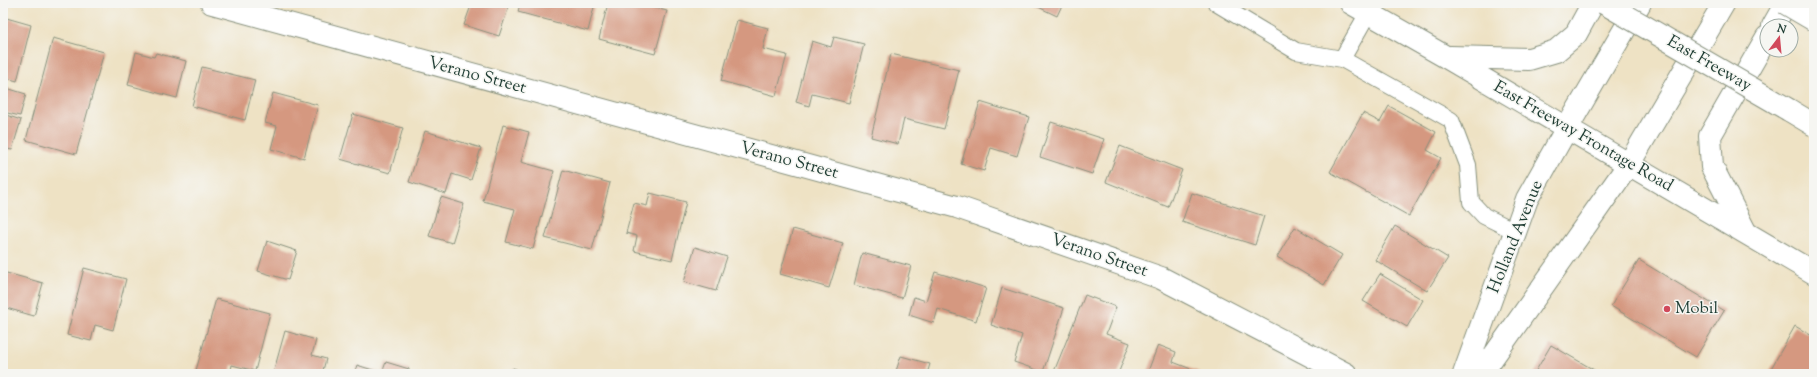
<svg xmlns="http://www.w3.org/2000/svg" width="1817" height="377" viewBox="0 0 1817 377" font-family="'Sorts Mill Goudy',serif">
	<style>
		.building { fill: #d59880 }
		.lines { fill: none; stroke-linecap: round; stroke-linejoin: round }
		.lane-casing { stroke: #86907c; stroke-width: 18 }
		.street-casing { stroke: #86907c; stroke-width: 24 }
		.secondary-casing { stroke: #86907c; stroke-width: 24 }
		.highway-casing { stroke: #86907c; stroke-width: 24 }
		.lane { stroke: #fff; stroke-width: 16 }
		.street { stroke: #fff; stroke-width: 22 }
		.secondary { stroke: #fff; stroke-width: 22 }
		.highway { stroke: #fff; stroke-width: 22 }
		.highway-bridge-casing { stroke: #86907c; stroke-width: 24; stroke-linecap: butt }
		.highway-bridge { stroke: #fff; stroke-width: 22 }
		.poi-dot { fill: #d1495b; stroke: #f6f6f2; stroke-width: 1.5 }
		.labels { text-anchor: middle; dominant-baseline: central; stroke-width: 3; stroke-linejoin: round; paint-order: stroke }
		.street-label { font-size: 17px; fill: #1f3d34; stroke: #f6f6f2 }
		.poi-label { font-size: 17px; fill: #1f3d34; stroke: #f6f6f2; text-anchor: start }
	</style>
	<rect width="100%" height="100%" fill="#f6f6f2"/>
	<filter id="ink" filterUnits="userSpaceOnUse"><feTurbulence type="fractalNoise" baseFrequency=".025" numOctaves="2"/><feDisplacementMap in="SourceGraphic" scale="8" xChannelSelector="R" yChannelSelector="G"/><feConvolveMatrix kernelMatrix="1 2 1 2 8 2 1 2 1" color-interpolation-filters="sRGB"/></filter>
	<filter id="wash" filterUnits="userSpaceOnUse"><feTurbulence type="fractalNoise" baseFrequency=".012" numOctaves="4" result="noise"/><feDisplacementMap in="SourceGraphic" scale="16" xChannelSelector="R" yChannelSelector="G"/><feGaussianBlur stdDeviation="0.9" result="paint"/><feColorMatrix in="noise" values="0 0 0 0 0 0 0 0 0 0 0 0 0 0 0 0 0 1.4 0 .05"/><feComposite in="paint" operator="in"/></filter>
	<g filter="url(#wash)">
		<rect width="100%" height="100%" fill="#eee2c4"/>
		<g id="blocks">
			<path class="building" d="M472 3H510L499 36 464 25Z
				M520 3H595L588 31 518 12Z
				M608 3H652L651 7 667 11 655 54 599 39Z
				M1030 3H1063L1057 16Z
				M3 17 31 25 17 81 3 77Z
				M737 20 768 28 763 49 787 55 776 96 721 81Z
				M834 37 864 44 849 103 812 94 809 106 796 102 812 41 831 47Z
				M53 38 104 52 76 154 26 140Z
				M136 52 154 57 156 53 186 61 177 98 128 85Z
				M891 54 959 70 944 129 904 119 898 144 871 137Z
				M202 67 255 80 245 120 192 106Z
				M3 87 26 94 20 116 3 112Z
				M273 93 318 105 304 158 271 149 277 126 265 123Z
				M980 102 1029 117 1017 156 991 148 984 171 961 164Z
				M1389 106 1436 132 1427 150 1441 158 1409 216 1330 172 1363 113 1380 122Z
				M3 114 21 120 12 150 3 148Z
				M353 114 403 128 390 173 340 159Z
				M1051 122 1104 139 1092 174 1040 157Z
				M503 125 529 132 521 162 554 171 533 249 506 242 515 209 483 201Z
				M425 131 481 148 471 180 452 174 446 194 409 182Z
				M1120 146 1182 170 1168 207 1106 182Z
				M563 170 610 183 592 250 545 238Z
				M650 193 686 202 672 260 634 251 637 236 626 233 634 203 647 206Z
				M1192 193 1264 216 1255 245 1182 222Z
				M441 197 464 204 452 243 429 236Z
				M1395 226 1448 258 1427 291 1375 260Z
				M1295 227 1342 255 1324 285 1277 257Z
				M793 229 843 243 829 288 780 274Z
				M267 241 297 251 288 280 258 271Z
				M695 247 727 257 716 291 684 282Z
				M862 253 911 266 902 298 854 285Z
				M1639 260 1724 311 1696 357 1611 306Z
				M84 268 126 279 113 330 95 325 91 341 67 335Z
				M3 272 43 283 34 316 3 307Z
				M935 272 986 288 976 321 938 309 934 323 909 315 914 297 926 301Z
				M1380 274 1423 300 1407 327 1363 301Z
				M1002 288 1064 308 1043 372 1014 362 1022 335 991 325Z
				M1085 295 1116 307 1106 334 1130 343 1118 374H1053Z
				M216 299 270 313 255 371 232 365 230 374H195Z
				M1795 326 1814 337V374H1768Z
				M285 331 316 340 312 355 326 359 322 374H273Z
				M1158 345 1176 352 1173 362 1204 374H1147Z
				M1551 345 1601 374H1534Z
				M901 356 930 364 927 374H895Z
				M386 362 409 369 408 374H354L357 365 382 373Z
				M513 368 530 374H511Z"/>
		</g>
	</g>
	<g filter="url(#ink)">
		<use href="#blocks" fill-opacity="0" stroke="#86907c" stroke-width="1"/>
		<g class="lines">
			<g class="lane-casing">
				<path id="lane" d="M1216 3 1296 51 1342 59 1451 120 1468 165 1471 202 1484 216 1515 231
					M1342 59 1368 13"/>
			</g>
			<g class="street-casing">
				<path id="street" d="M212 3 957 207 1161 278 1346 374"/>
			</g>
			<g class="secondary-casing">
				<path id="secondary" d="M1351 3 1446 57 1814 273
					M1773 26 1786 3
					M1450 57 1529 59 1556 51 1576 34 1593 3
					M1746 233 1712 167 1710 136 1767 37
					M1464 374 1527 199 1567 128 1640 3
					M1481 374 1629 164 1724 3"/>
			</g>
			<g class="highway-casing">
				<path id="highway" d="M1789 110 1814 125"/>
			</g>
			<use href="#lane" class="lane"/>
			<use href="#street" class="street"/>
			<use href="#secondary" class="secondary"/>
			<use href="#highway" class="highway"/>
			<g class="highway-bridge-casing">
				<path id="highway-bridge" d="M1604 3 1789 110
					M1785 3 1814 20"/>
			</g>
			<use href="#highway-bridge" class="highway-bridge"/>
		</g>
	</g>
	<circle class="poi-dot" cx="1667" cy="309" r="4"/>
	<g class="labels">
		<g class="street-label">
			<text transform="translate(1709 64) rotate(30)">East Freeway</text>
			<text transform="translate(477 76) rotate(15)">Verano Street</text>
			<text transform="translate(1583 137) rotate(30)">East Freeway Frontage Road</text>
			<text transform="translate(789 161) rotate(15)">Verano Street</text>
			<text transform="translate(1516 237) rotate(-68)">Holland Avenue</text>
			<text transform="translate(1099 256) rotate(19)">Verano Street</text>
		</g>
		<g class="poi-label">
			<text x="1675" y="309">Mobil</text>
		</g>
	</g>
	<rect width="1817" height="377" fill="none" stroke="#f6f6f2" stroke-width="16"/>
	<g transform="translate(1779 38) rotate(16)"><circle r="19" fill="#f6f6f2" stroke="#a0aca6"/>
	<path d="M0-3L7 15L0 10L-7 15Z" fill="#d1495b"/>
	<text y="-6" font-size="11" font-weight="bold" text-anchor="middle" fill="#1f3d34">N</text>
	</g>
</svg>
